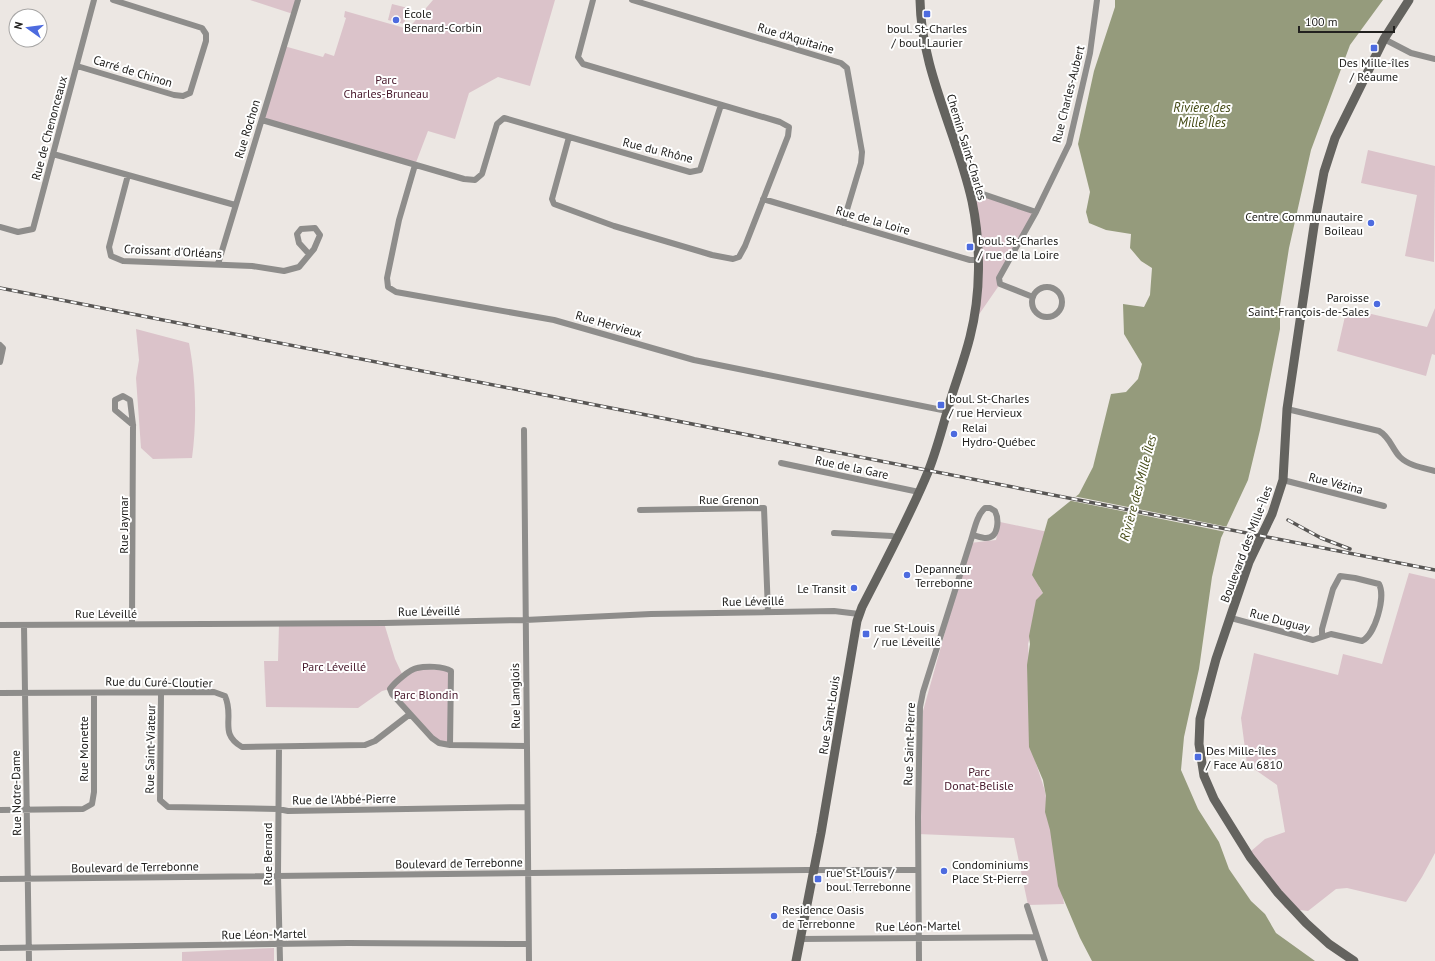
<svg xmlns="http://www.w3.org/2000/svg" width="1435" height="961" viewBox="0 0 1435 961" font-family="'PT Sans',sans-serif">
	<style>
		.green { fill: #dbc3ca }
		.water { fill: #959b7c }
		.pier { fill: #ece7e3 }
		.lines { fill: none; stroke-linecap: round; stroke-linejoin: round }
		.street { stroke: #8e8d8b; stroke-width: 6 }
		.secondary { stroke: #64635f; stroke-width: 9 }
		.rail-casing { stroke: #585654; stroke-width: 3.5 }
		.rail { stroke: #fff; stroke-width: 2; stroke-dasharray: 6; stroke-linecap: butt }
		.poi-dot { fill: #4d6bdf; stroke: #fff; stroke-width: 1.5 }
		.labels { text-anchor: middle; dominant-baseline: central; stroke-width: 4; stroke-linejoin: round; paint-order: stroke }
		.poi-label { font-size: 12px; fill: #22211f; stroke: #fff; text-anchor: start }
		.street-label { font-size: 12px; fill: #22211f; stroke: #fff }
		.park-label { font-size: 12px; fill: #47182b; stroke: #fff }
		.water-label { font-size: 13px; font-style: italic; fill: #434914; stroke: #fff }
	</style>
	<rect width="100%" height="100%" fill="#ece7e3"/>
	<path class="green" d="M250 0H298L293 14Z
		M433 0H555L530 86 498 77 469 93 455 139 428 131 415 165 262 120 284 46 323 57 325 53 334 56 346 18 344 17 345 11 408 29Z
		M392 4 408 8 404 24 388 20Z
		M1368 150 1435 166 1434 262 1405 256 1417 195 1361 183Z
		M970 194 982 195 1036 212 999 278 1000 284 971 326 977 285Z
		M1435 308V355L1432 354 1426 376 1337 351 1346 312 1350 309 1427 327Z
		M136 329 189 343C196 379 197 421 192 458L153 459 141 448 136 378 139 360Z
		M1000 522 1048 532 1039 587 1043 593 1028 644 1034 757 1045 791 1064 904 1028 905 1014 838 918 834 923 711 970 543 996 540Z
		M1409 573 1435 579V853L1422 877 1406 902 1347 888 1336 889 1308 911 1285 908 1250 852 1265 839 1285 832 1277 785 1247 764 1241 718 1254 653 1338 675 1343 654 1382 664Z
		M384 623 395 659 403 676 416 668 451 671 450 745 439 743 390 689 382 691 358 708 266 707 264 661H278L279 624Z
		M274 948V961H182V952Z"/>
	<path class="water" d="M1115 0H1383L1350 45 1311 150 1289 248 1280 305V329L1260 430 1248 480 1221 538 1212 577 1199 669 1184 737 1181 770 1198 809 1219 842 1229 869 1251 901 1265 914 1276 933 1315 961H1092L1080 938 1058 886 1050 830 1045 812 1046 796 1043 780 1029 747 1027 665 1030 644 1029 636 1036 600 1043 593 1032 575 1048 519 1079 494 1093 467 1111 394 1126 392 1138 379 1142 364 1124 334 1123 304 1144 307 1150 295 1152 268 1141 261 1130 248 1131 234 1106 230 1089 223 1086 212 1090 192 1078 144 1094 71 1115 7Z"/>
	<path class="pier" d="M1073 496 1228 527 1226 532 1067 500Z"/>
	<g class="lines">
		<path class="street" d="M632 0 841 63 847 68 862 152 861 163 843 223
			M1384 39 1411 53 1435 59
			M77 66 174 95 183 96 190 93 206 41V34L202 28 113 0
			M262 120 464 179 475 180 482 174 497 124 504 118 690 172 700 170 721 105
			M569 137 552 199 554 204 614 226 712 255 733 259 739 257 745 246 788 136 789 127 780 122 583 64 578 57 593 0
			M53 154 235 205
			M415 165 399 220 387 278 388 287 396 292 554 320 694 360 947 411
			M128 175 109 247 111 256 123 261 252 266 284 271 299 267 314 249 320 235 315 228 301 229 297 234 299 243 309 254
			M970 194 980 193 1036 212
			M763 199 970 260H978
			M0 227 18 232 33 229 94 0
			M218 264 298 0
			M1032 302a15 15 0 1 1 30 0a15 15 0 1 1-30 0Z
			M1033 297 1000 284 999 278 1036 212 1069 144 1090 53 1097 0
			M0 345 3 348 0 362
			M1287 409 1379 431C1390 437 1392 449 1400 457 1409 466 1424 468 1435 471
			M524 430 529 961
			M781 463 919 492
			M1283 480 1384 506
			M640 510 764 508 768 612
			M834 533 892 536 897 538
			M1231 618 1313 640 1331 634 1362 641C1375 635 1386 597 1379 584L1355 578 1340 576 1333 589 1322 629V636
			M132 624 133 425 130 400 123 396 115 400V410L133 425
			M0 625 384 623 525 620 651 614 834 611 859 614
			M24 625 29 961
			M0 693 214 692 225 696C235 718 218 733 242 747L365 745 375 741 410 714
			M161 694 160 800 168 807 278 809 288 811 527 807
			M450 745 451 671C443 666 426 666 417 668 410 669 394 683 390 689L392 694 432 738 439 743 450 745 526 746
			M279 747 278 875 280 961
			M0 810 83 809 92 804 94 792V693
			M0 879 807 870H918
			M1027 906 1045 961
			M800 939 1037 937
			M0 948 348 943 528 944
			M919 961 918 817 920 707 923 692 970 543C974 532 976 516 985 508H990L995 511C999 519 999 538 986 538 982 538 977 536 973 535"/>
		<path class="secondary" d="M796 961 821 833 857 621 862 607C885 562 909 518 928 472 938 447 944 421 952 395 958 376 965 357 970 337 981 294 981 244 972 201 957 133 921 70 920 0
			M1354 961 1329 944 1306 923 1278 893 1250 857 1214 799 1204 776 1199 744 1200 719 1216 659 1249 562 1272 514 1283 480 1287 409 1314 226 1324 172 1335 138 1384 39 1409 0"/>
		<g class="rail-casing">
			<path id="rail" d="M0 288 1435 570
				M1288 520 1321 538 1350 549"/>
		</g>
		<use href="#rail" class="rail"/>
	</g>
	<g class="poi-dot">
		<rect x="923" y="10" width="8" height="8" rx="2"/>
		<circle cx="396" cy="20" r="4"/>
		<rect x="1370" y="44" width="8" height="8" rx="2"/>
		<circle cx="1371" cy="223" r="4"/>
		<rect x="966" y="243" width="8" height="8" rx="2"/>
		<circle cx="1377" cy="304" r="4"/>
		<rect x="937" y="401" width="8" height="8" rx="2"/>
		<circle cx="954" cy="434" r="4"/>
		<circle cx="907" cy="575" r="4"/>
		<circle cx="854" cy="588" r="4"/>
		<rect x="862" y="630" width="8" height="8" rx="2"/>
		<rect x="1194" y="753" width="8" height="8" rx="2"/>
		<circle cx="944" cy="871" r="4"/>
		<rect x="814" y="875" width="8" height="8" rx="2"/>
		<circle cx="774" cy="916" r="4"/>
	</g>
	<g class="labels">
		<g class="poi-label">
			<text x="404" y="13">École<tspan x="404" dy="14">Bernard-Corbin</tspan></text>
			<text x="927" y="28" text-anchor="middle">boul. St-Charles<tspan x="927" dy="14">/ boul. Laurier</tspan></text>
			<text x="1374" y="62" text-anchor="middle">Des Mille-îles<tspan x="1374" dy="14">/ Réaume</tspan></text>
			<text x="1363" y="216" text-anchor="end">Centre Communautaire<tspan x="1363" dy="14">Boileau</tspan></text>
			<text x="978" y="240">boul. St-Charles<tspan x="978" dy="14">/ rue de la Loire</tspan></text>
			<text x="1369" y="297" text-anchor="end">Paroisse<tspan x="1369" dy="14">Saint-François-de-Sales</tspan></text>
			<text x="949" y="398">boul. St-Charles<tspan x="949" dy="14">/ rue Hervieux</tspan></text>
			<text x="962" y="427">Relai<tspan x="962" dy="14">Hydro-Québec</tspan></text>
			<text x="915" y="568">Depanneur<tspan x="915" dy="14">Terrebonne</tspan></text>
			<text x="846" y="588" text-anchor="end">Le Transit</text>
			<text x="874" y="627">rue St-Louis<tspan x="874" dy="14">/ rue Léveillé</tspan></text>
			<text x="1206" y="750">Des Mille-îles<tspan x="1206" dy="14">/ Face Au 6810</tspan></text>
			<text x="952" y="864">Condominiums<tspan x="952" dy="14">Place St-Pierre</tspan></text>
			<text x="826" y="872">rue St-Louis /<tspan x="826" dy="14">boul. Terrebonne</tspan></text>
			<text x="782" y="909">Residence Oasis<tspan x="782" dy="14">de Terrebonne</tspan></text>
		</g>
		<g class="street-label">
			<text transform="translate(796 38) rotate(17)">Rue d'Aquitaine</text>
			<text transform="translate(133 71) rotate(17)">Carré de Chinon</text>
			<text transform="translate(1068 94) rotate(-76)">Rue Charles-Aubert</text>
			<text transform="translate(49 128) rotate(-75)">Rue de Chenonceaux</text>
			<text transform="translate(247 129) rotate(-73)">Rue Rochon</text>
			<text transform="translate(967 147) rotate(73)">Chemin Saint-Charles</text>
			<text transform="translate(658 150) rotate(14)">Rue du Rhône</text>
			<text transform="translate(873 220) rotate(16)">Rue de la Loire</text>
			<text transform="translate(173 251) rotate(3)">Croissant d'Orléans</text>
			<text transform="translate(609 324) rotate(16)">Rue Hervieux</text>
			<text transform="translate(852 467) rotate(12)">Rue de la Gare</text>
			<text transform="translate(1336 483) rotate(14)">Rue Vézina</text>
			<text x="729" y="499">Rue Grenon</text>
			<text transform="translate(123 525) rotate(-90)">Rue Jaymar</text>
			<text transform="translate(1246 544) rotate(-69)">Boulevard des Mille-Îles</text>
			<text transform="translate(753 601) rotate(-1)">Rue Léveillé</text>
			<text transform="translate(429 611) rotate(-1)">Rue Léveillé</text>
			<text x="106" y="613">Rue Léveillé</text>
			<text transform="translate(1280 620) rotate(15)">Rue Duguay</text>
			<text transform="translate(159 682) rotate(1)">Rue du Curé-Cloutier</text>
			<text transform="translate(515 696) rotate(-91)">Rue Langlois</text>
			<text transform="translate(829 715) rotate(-81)">Rue Saint-Louis</text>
			<text transform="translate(909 744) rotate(-88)">Rue Saint-Pierre</text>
			<text transform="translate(83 749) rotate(-90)">Rue Monette</text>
			<text transform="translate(150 749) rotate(-89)">Rue Saint-Viateur</text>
			<text transform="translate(16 793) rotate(-91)">Rue Notre-Dame</text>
			<text transform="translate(344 799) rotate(-1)">Rue de l'Abbé-Pierre</text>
			<text transform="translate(267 854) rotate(-90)">Rue Bernard</text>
			<text transform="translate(459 863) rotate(-1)">Boulevard de Terrebonne</text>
			<text transform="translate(135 867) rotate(-1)">Boulevard de Terrebonne</text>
			<text transform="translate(918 926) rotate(-1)">Rue Léon-Martel</text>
			<text transform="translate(264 934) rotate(-1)">Rue Léon-Martel</text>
		</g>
		<g class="park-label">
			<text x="386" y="79">Parc<tspan x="386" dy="14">Charles-Bruneau</tspan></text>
			<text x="334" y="666">Parc Léveillé</text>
			<text x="426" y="694">Parc Blondin</text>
			<text x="979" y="771">Parc<tspan x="979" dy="14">Donat-Belisle</tspan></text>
		</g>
		<g class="water-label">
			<text x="1202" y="107">Rivière des<tspan x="1202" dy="15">Mille Îles</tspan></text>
			<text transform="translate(1138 488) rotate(-75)">Rivière des Mille Îles</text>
		</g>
	</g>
	<g transform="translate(28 28) rotate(284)"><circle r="19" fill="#ffffff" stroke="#a7a6a5"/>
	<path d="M0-3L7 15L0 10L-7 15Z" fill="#4d6bdf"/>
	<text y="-6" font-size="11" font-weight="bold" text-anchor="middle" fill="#22211f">N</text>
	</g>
	<path d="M1299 26v6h95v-6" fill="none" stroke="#22211f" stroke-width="2"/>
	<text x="1305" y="26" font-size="12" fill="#22211f" stroke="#ffffff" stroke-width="3" paint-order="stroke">100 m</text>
</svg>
